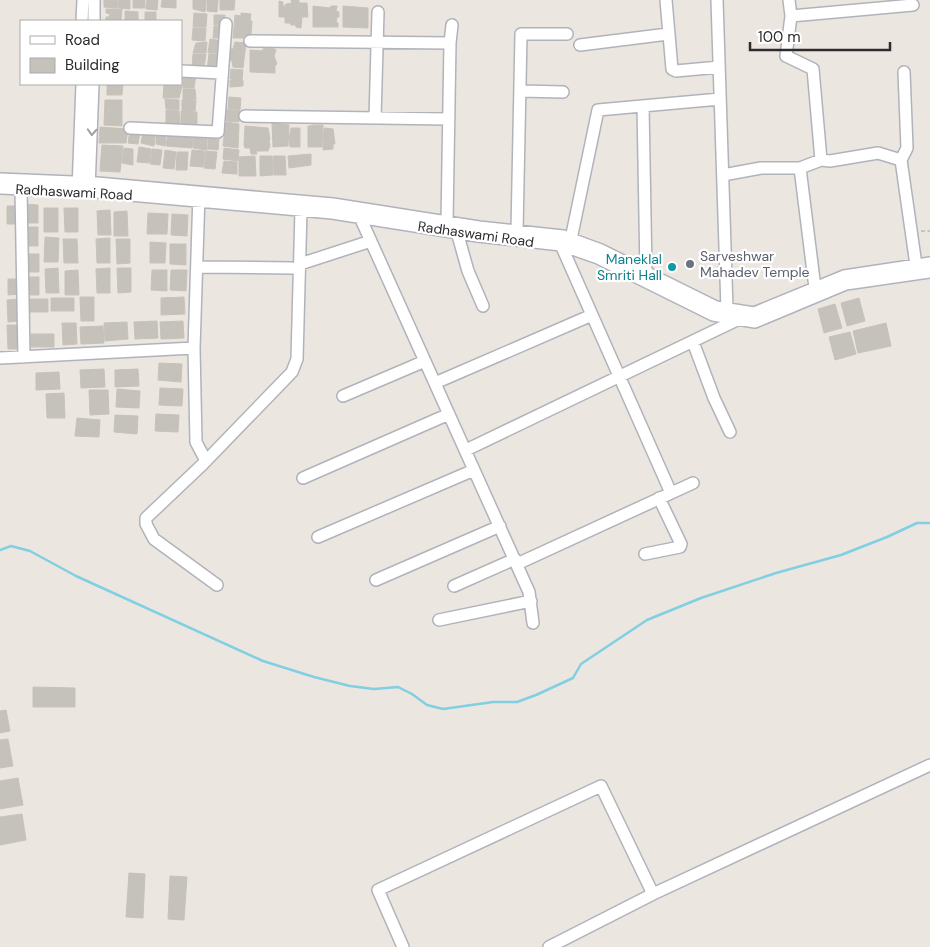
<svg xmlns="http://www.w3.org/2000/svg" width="930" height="947" viewBox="0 0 930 947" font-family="'DM Sans',sans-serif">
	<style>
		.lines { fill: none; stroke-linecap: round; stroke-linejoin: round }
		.stream { stroke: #80cfe2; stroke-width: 2.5 }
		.building { fill: #c5c1bb; stroke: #c8c2ba }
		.minor-casing { stroke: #b1b3bb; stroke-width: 14 }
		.path { stroke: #c4c4c4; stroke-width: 2; stroke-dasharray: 4 2.5; stroke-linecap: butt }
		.minor { stroke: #fff; stroke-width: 11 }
		.oneway { stroke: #a0a0a0 }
		.worship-dot { fill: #6b7280; stroke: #fff; stroke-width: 2 }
		.culture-dot { fill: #0f9aa8; stroke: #fff; stroke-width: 2 }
		.labels { text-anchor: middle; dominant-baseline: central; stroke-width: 4.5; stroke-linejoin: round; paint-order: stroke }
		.street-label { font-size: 14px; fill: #2c2c2c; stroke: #fff }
		.worship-label { font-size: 14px; fill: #5b616d; stroke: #fff; text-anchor: start }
		.culture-label { font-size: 14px; fill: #0d838f; stroke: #fff; text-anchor: end }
	</style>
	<rect width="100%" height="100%" fill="#ece6e0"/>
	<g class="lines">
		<path class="stream" d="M0 550 11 546 30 551 76 576 263 661 314 677 350 686 374 689 398 687 412 694 427 705 443 709 493 702H517L536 695 573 678 581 664 647 620 701 598 776 573 841 555 887 537 917 523H930"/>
	</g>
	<path class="building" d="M104 0H118L117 8 104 7Z
		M119 0H130V9L118 8Z
		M133 0H145V8H133Z
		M147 0H158L157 10 146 9Z
		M162 0H176V8L161 7Z
		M193 0H206L205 12 193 9Z
		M207 0H218L217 12 207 11Z
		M220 0H235L234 10H220Z
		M291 0H299V3H307L308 17H302L301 28 296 27V25H291L290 23H285V17H279V1L283 2V6H285L286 4 292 3Z
		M313 6 330 8 331 6H337L336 11 339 12V17H337L336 22 338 23V27H313Z
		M343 6 368 8V28L343 27Z
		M106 9H122L121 21H106V17H109L110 14 106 13Z
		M125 11 138 12V21H125Z
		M145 12H156V21H145Z
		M194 13 207 14 206 27H193Z
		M241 13 251 14 250 21H252L251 35 250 38H233L235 15 241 16Z
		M214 15H225V25H214Z
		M214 26H225L224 38H213Z
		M193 28H206L205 41 192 40Z
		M210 39 223 41 222 53H208Z
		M207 42 206 53H193L196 43Z
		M235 42 246 43 243 68 233 67 232 61 230 60 231 49H233Z
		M267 48 275 49 276 51 274 56 277 64 275 66V73L250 72V50L262 51 263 49Z
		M193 54H206L204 68H192Z
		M209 54H222L220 71 207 70Z
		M231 69 243 70 242 80 230 79Z
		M196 75 194 88H183V76Z
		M230 80H243V86L230 87Z
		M107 84H123L122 95H107Z
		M164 84 182 86 179 98H163Z
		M183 89H195L196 100H183Z
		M229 97 241 98 240 110 228 108Z
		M165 99 179 100V110L166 109Z
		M105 100H122V126L104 125Z
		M182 100 196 101 195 111H182Z
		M227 109 240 111 239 122 226 121Z
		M166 110 179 111 180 124H166Z
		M181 111 197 112V126H181Z
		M226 122 239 124 238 148 223 146Z
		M272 123 289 125 288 146 273 147Z
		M314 125H323L322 147H308V126Z
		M245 126 268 128 270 139 269 140 270 146 268 151H256L257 154H251L250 148H245L244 145Z
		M100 127 128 129 126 143H99Z
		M291 128H300V147H290L289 139Z
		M324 128 333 129 335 144H333V149L323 150Z
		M130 130 140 132 138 144 128 143Z
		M156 131 166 136 165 146 156 144Z
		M143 132 155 135 154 146 141 143Z
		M168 133H180L179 147 166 146Z
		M180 134 193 136 192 148 179 147Z
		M194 135 207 136V150L193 148Z
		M208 136 219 137 218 150 208 149Z
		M102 145 123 146 120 172 100 171Z
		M139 147 151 149 149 163 137 162Z
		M124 148 133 149V165L122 163Z
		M224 148 239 150 238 161 223 159Z
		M152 149 162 150 160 165 150 164Z
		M165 150 176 152 174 169 163 168Z
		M192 150 205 151 203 167 190 166Z
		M206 151 217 152 215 169 204 168Z
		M177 152H188L187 170H176Z
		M311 154V165L289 168 288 156Z
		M255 156 256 176H239V157Z
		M260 156H272L273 175 260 176Z
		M273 156H285L286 175H274Z
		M224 161 237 162V174L222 173Z
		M24 204 38 205V223H24Z
		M7 206H17L18 224H7Z
		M44 208H58V232H44Z
		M64 208H78V232H65Z
		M110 210 111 235H98L97 211Z
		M127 211 128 236H114V212Z
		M148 213 168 214 167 234H147Z
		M172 214 188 215 187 236 171 235Z
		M24 227H38V246H24Z
		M45 237 59 238 58 262H44Z
		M110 238V263H97L96 239Z
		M63 239H77L78 263H64Z
		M116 239H130V263L117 264Z
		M150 242 166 243 165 263H150Z
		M170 244H186V265L170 264Z
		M25 254H39V272H25Z
		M58 268 59 293H46L45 269Z
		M110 268V293H97L96 269Z
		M117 268H131V292L118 293Z
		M78 270 79 295H65V271Z
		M152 270H167V291L151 290Z
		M171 270H187L186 291 170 290Z
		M25 277H39V295H24Z
		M8 279H19L20 294 8 295Z
		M80 297H94V321H81Z
		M184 297 185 314 161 315V298Z
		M51 298H74V311H51Z
		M859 298 865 321 847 326 841 303Z
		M19 299 20 321 8 322 7 300Z
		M25 299H48V312H25Z
		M835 304 842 328 824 333 818 309Z
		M157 321 158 338 135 339 134 322Z
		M183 321 184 338 161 339 160 322Z
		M127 322 128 339 105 341 104 323Z
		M62 323H76L77 344 63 345Z
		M886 323 891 346 858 353 853 331Z
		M7 325H19L20 349H8Z
		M103 326 104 343 81 344 80 327Z
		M850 332 856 354 835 360 829 337Z
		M31 334H54V347H31Z
		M159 363 182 364 181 382 158 380Z
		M104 369 105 387 81 388 80 370Z
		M138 369 139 386 115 387V370Z
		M59 372 60 389 36 390V373Z
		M160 388 183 389 182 406 159 405Z
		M117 389 140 391 139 408 116 407Z
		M89 390H108L109 414 90 415Z
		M64 393 65 418H47L46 394Z
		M156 414 179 415 178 432 155 431Z
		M115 415 138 416 137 434 114 432Z
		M77 418 100 420 99 437 75 436Z
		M33 687 75 688V707H33Z
		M6 710 10 731 0 733V711Z
		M8 739 13 766 0 768V740Z
		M18 778 23 805 0 809V781Z
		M22 814 26 840 0 845V817Z
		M129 873 145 874 143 918 126 917Z
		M170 876 187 877 184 920 168 919Z"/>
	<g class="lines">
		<g class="minor-casing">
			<path id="minor" d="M666 0 672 69 676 71 719 67
				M717 0 727 309
				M789 0 791 16 913 5
				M791 16 786 56 813 69 821 160
				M82 21 83 0
				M94 21V0
				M250 41 450 43 447 222
				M450 43 452 25
				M580 45 668 34
				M181 71 221 73
				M904 72 907 148 901 160 916 265
				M521 91 563 92
				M643 106 646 272
				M245 116 449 119
				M375 118 378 12
				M130 128 218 132 226 24
				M800 168 815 288
				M723 175 761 168H800L821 160 830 161 878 153 901 160
				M0 179 97 183 333 204 479 227 563 236 601 250 716 307 754 313 844 276 930 263
				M0 188 96 192 332 213 478 236 561 245 598 258 713 315 755 322 846 284 930 272
				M21 189 24 357
				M78 189 82 84
				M89 189 93 84
				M360 217 529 592 533 623
				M517 231 521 34H567
				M457 232 468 271 483 306
				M571 239 598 110 720 99
				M561 245 671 493
				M300 264 371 241
				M197 267 292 268
				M693 342 714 398 730 432
				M194 348 196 442 206 461
				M0 358 194 348 199 194
				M435 383 592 315
				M343 396 425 361
				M466 450 739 319
				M303 478 449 414
				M318 537 474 470
				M645 554 680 547 681 544 659 498
				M517 564 693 483
				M376 580 500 526
				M217 585 154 539 146 524V518L203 464 292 372 297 359 301 210
				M454 586 515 559
				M439 620 531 601
				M653 894 930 765
				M403 947 378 890 601 786 653 894 549 947"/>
		</g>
		<path class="path" d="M921 231H930"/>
		<use href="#minor" class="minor"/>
	</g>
	<defs><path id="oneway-chevron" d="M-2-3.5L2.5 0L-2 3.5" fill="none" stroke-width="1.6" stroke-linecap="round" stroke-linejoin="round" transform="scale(1.25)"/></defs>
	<use class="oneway" href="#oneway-chevron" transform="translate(92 132) rotate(93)"/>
	<circle class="worship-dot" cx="690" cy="264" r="5"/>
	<circle class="culture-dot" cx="672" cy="267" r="5"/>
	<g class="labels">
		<g class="street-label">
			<text transform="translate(74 192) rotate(3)">Radhaswami Road</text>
			<text transform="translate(476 234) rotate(8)">Radhaswami Road</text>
		</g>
		<g class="worship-label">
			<text x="700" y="256">Sarveshwar<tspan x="700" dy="16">Mahadev Temple</tspan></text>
		</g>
		<g class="culture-label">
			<text x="662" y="259">Maneklal<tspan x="662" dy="16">Smriti Hall</tspan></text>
		</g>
	</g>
	<rect x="20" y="20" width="162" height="65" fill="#ffffff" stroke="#ababab"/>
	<rect x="30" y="36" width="25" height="8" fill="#ffffff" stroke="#ababab"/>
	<text x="65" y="45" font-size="15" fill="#2c2c2c">Road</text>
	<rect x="30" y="58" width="25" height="15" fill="#c5c1bb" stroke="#ababab"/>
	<text x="65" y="70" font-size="15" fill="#2c2c2c">Building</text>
	<path d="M750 42v8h140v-8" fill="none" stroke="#2c2c2c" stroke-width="2.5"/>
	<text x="758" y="42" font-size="15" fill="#2c2c2c" stroke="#ffffff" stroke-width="4" paint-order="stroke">100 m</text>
</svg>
